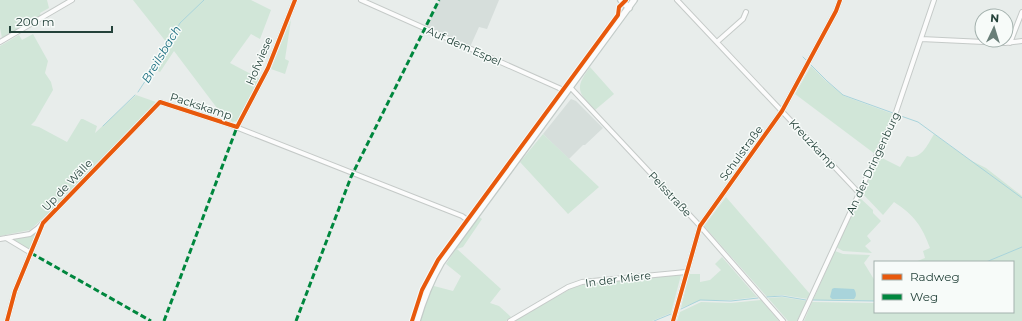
<svg xmlns="http://www.w3.org/2000/svg" width="1022" height="321" viewBox="0 0 1022 321" font-family="Montserrat,sans-serif">
	<style>
		.built { fill: #d6dedb }
		.green { fill: #d1e6d8 }
		.water { fill: #a9d4db }
		.lines { fill: none; stroke-linecap: round; stroke-linejoin: round }
		.stream { stroke: #a9d4db; stroke-width: 1 }
		.street-casing { stroke: #c5cac8; stroke-width: 6 }
		.secondary-casing { stroke: #c3cbc8; stroke-width: 8 }
		.street { stroke: #fcfcfc; stroke-width: 4 }
		.secondary { stroke: #fcfcfc; stroke-width: 5.5 }
		.quiet { stroke: #00873e; stroke-width: 3; stroke-dasharray: 6 3; stroke-linecap: butt }
		.cycleway-casing { stroke: #f7fbf9; stroke-width: 6 }
		.cycleway { stroke: #e8590c; stroke-width: 4 }
		.labels { text-anchor: middle; dominant-baseline: central; stroke-width: 3; stroke-linejoin: round; paint-order: stroke }
		.street-label { font-size: 11px; fill: #24423a; stroke: #f7fbf9 }
		.water-label { font-size: 12px; font-style: italic; fill: #1c6f80; stroke: #f7fbf9 }
	</style>
	<rect width="100%" height="100%" fill="#e8edeb"/>
	<path class="built" d="M440 0H499L487 29 479 27 470 47 429 28 428 25Z
		M571 99 576 101 603 128 585 145H583L569 159 543 134Z"/>
	<path class="green" d="M0 0H47L49 8 40 13 41 17 2 38 0 28Z
		M133 0H251L271 10 260 39 251 34 230 63 260 79 237 121 232 122 229 118 226 120 174 51 160 72 151 68 167 43Z
		M291 20 285 59 289 61 285 74 271 69 286 31Z
		M33 34 48 61 45 73 51 82 53 90 35 121 31 125 39 127 67 142 81 119H83L97 126 95 133 136 95 156 102 51 211 30 230 0 236V46L19 35 22 40Z
		M811 66 826 81 844 96 893 114 875 154 795 94Z
		M590 67 614 94 595 110C578 92 574 89 590 67Z
		M543 134 599 187 568 214 520 162Z
		M934 134 970 160 986 168 1022 196V321H804L812 302 875 303V312H1013V262H915L925 258 923 251 930 248C922 226 914 215 894 202L883 215 861 192 878 156 900 167 907 156C921 161 928 144 934 134Z
		M726 197 810 294 808 299 782 295 767 297 704 226Z
		M858 198H860L873 210V213L881 221 867 236 871 241 865 246 872 253 843 251 836 247Z
		M478 216 482 219 463 247 457 249 501 289 490 303 499 306 511 317 506 321H420L431 287 434 286 453 291 461 276 446 264 456 249 453 248Z
		M39 230 30 250 12 239 31 235Z
		M835 251 843 254 870 255 864 263 875 281V301L813 300Z
		M722 257 757 297 732 300H701L681 308 689 274H700V282L710 280 721 270 715 264Z
		M681 273V275L671 313 652 321H514L572 288 586 284Z
		M782 297 807 301 797 321H788L768 298Z
		M761 300 779 321H677L680 312 701 302 731 303Z"/>
	<path class="water" d="M834 288 854 289C856 292 857 296 854 299H832L830 297 832 289Z"/>
	<g class="lines">
		<path class="stream" d="M803 57 806 60
			M811 65 827 81 843 95 893 113
			M138 92 165 51 180 23 204 0
			M898 115 918 122 1022 198
			M103 126 135 95
			M986 262 1022 247
			M767 297 782 296 806 300
			M813 300 875 301
			M681 309 700 300 731 301 758 298
			M654 321 671 314"/>
		<g class="street-casing">
			<path id="street" d="M361 0 559 88 566 93
				M677 0 859 193
				M921 39 1005 43 1022 41
				M0 42 72 0
				M717 42 743 19 746 12
				M1010 43 1022 12
				M570 87 700 226 783 321
				M237 127 268 68 295 0
				M6 238 31 253
				M0 239 30 234 38 228 160 102 228 124 462 216 470 222
				M7 321 15 291 42 225
				M510 321 568 287 582 282 686 272
				M673 321 700 226 782 111 836 11 840 0
				M800 321 894 118 934 0"/>
		</g>
		<g class="secondary-casing">
			<path id="secondary" d="M621 0 629 8
				M417 321C423 300 430 282 441 263L634 0"/>
		</g>
		<use href="#street" class="street"/>
		<use href="#secondary" class="secondary"/>
		<path class="quiet" d="M31 253 151 321
			M164 321 237 127
			M296 321 351 177 439 0"/>
		<g class="cycleway-casing">
			<path id="cycleway" d="M7 321 15 291 43 223 160 102 237 127 268 68 295 0
				M412 321 422 290 438 260 618 15 619 7 626 0
				M673 321 700 226 782 111 836 11 840 0"/>
		</g>
		<use href="#cycleway" class="cycleway"/>
	</g>
	<g class="labels">
		<g class="street-label">
			<text transform="translate(464 46) rotate(24)">Auf dem Espel</text>
			<text transform="translate(259 61) rotate(-67)">Hofwiese</text>
			<text transform="translate(201 106) rotate(18)">Packskamp</text>
			<text transform="translate(813 144) rotate(47)">Kreuzkamp</text>
			<text transform="translate(741 153) rotate(-54)">Schulstraße</text>
			<text transform="translate(873 163) rotate(-65)">An der Dringenburg</text>
			<text transform="translate(67 185) rotate(-46)">Up de Wälle</text>
			<text transform="translate(670 194) rotate(47)">Pelsstraße</text>
			<text transform="translate(618 279) rotate(-7)">In der Miere</text>
		</g>
		<g class="water-label">
			<text transform="translate(161 54) rotate(-59)">Breilsbach</text>
		</g>
	</g>
	<rect x="874" y="261" width="140" height="52" fill="#f7fbf9" stroke="#a3b1ad"/>
	<rect x="882" y="274" width="20" height="6" fill="#e8590c" stroke="#a3b1ad"/>
	<text x="910" y="281" font-size="12" fill="#24423a">Radweg</text>
	<rect x="882" y="294" width="20" height="6" fill="#00873e" stroke="#a3b1ad"/>
	<text x="910" y="301" font-size="12" fill="#24423a">Weg</text>
	<g transform="translate(994 28) rotate(4)"><circle r="19" fill="#f7fbf9" stroke="#a3b1ad"/>
	<path d="M0-3L7 15L0 10L-7 15Z" fill="#697e78"/>
	<text y="-6" font-size="11" font-weight="bold" text-anchor="middle" fill="#24423a">N</text>
	</g>
	<path d="M10 26v6h102v-6" fill="none" stroke="#24423a" stroke-width="2"/>
	<text x="16" y="26" font-size="12" fill="#24423a" stroke="#f7fbf9" stroke-width="3" paint-order="stroke">200 m</text>
</svg>
